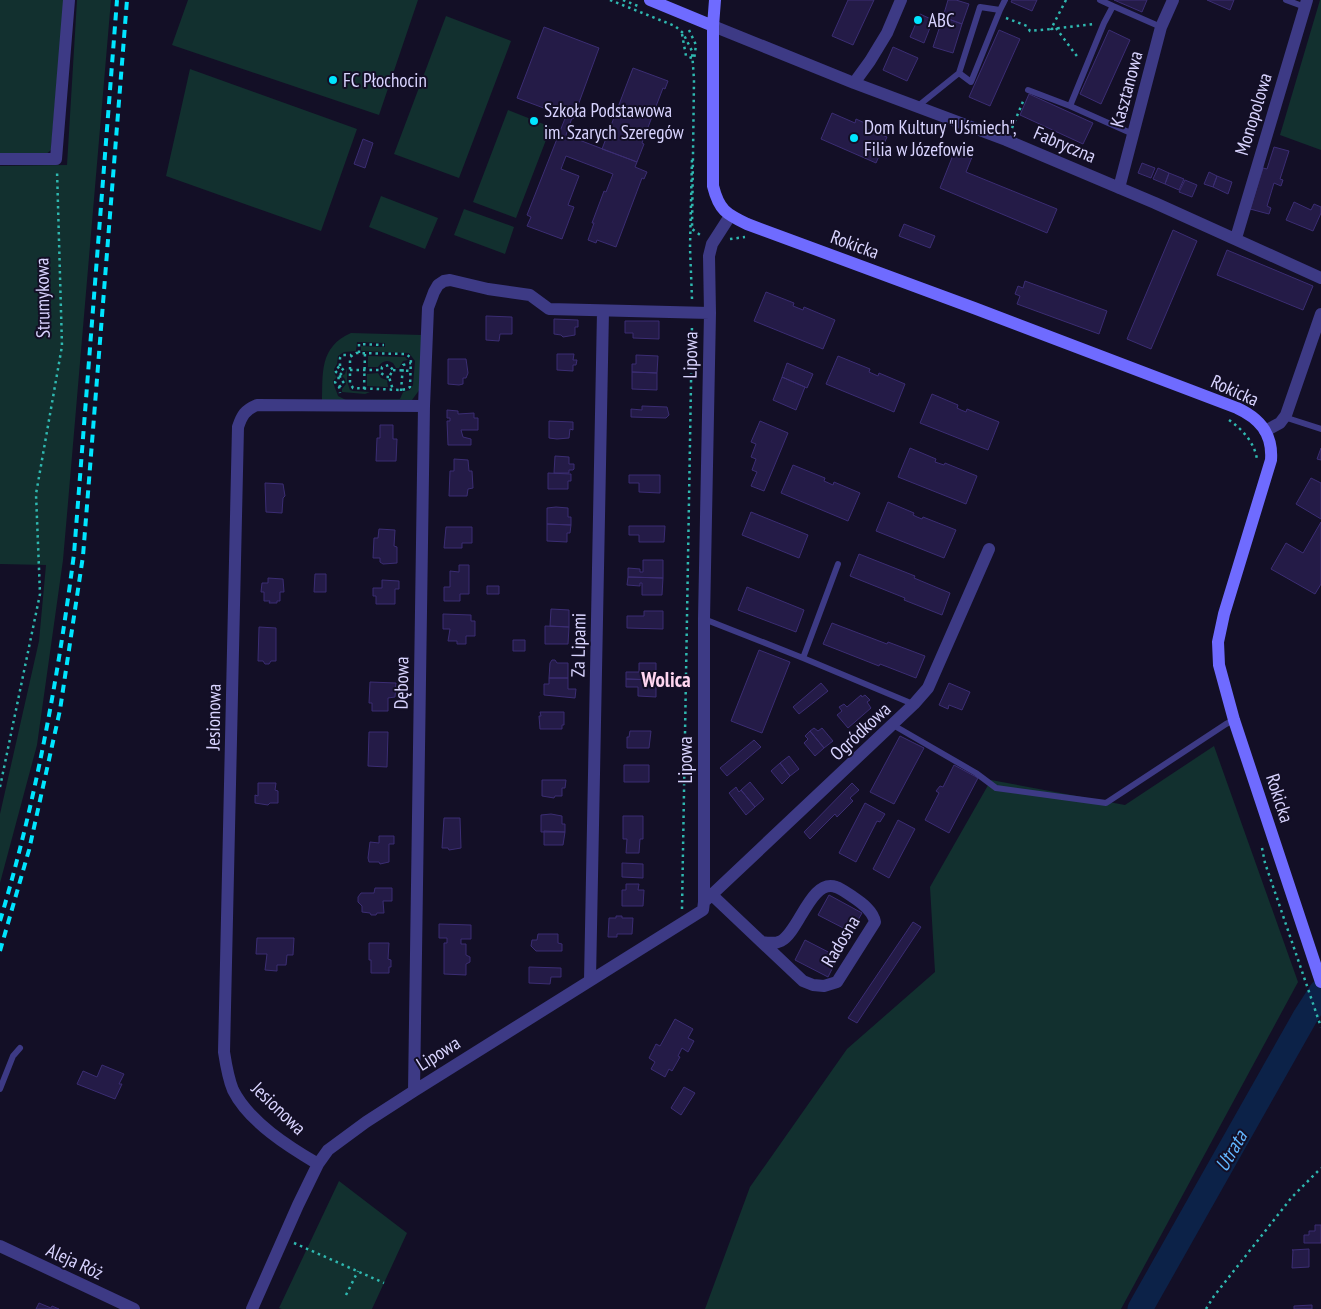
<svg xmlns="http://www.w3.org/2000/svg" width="1321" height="1309" viewBox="0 0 1321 1309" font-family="'PT Sans Narrow',sans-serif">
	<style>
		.green { fill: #12302f }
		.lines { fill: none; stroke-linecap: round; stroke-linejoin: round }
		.river { stroke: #0c2248; stroke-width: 25 }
		.building { fill: #241b47; stroke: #3b2d73 }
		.path { stroke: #2fb8b0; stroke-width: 2.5; stroke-dasharray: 2.5 4; stroke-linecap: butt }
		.lane { stroke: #3d3a85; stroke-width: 6 }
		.street { stroke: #3d3a85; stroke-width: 12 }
		.secondary { stroke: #6f6bff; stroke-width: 12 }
		.rail { stroke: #00e5ff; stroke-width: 4; stroke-dasharray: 8 6; stroke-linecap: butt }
		.poi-dot { fill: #00e5ff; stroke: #130f26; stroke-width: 2 }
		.labels { text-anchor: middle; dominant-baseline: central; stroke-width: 4; stroke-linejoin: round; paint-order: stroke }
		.poi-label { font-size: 19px; fill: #d9d4ff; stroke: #130f26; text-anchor: start }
		.street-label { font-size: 19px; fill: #d9d4ff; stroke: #130f26 }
		.water-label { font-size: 20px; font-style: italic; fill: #62b6ff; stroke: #130f26 }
		.quarter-label { font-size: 21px; font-weight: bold; fill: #ffd6f0; stroke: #130f26 }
	</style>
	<rect width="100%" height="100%" fill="#130f26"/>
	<path class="green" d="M0 0H64L51 150 44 156 0 155Z
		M77 0H111L68 503 63 560 37 745 0 883V814L39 641 46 565 0 564V166L67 165Z
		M188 0H418L379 115 172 45Z
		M1320 0H1321V150L1280 135Z
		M446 16 511 41 459 178 394 154Z
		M190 69 357 129 321 231 166 176Z
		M508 110 551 127 516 218 473 202Z
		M381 196 438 218 425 249 369 227Z
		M464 209 514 227 505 254 454 235Z
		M351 333 422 335 420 389 412 400 352 399H400L403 392 410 390 413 385 415 361 409 353 361 351V346L385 347V343L357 342 356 351 344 352 338 356 337 364 334 369 335 375 337 377 333 381C333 384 337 392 338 396L348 401 322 403C323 373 319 347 351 333Z
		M368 356 405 357 408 360 403 361 399 368H396L393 363C387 359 382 361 378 367H368Z
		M347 368V381L350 390 353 391 370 392 365 394 342 392V389L346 384 345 379 342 376 345 374Z
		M378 373 381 378 387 380 388 387 367 386V374Z
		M1214 746 1298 982 1121 1309H705L750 1187 847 1049 935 972 930 887 991 780 1125 805Z
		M339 1181 407 1233 372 1309H282L279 1308Z"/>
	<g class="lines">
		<path class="river" d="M1140 1309 1305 1017 1321 992"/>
	</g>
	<path class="building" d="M848 0H874L853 45 832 36Z
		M948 0H956L969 4 962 24 943 17Z
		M1012 0H1037L1032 11 1011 2Z
		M1114 0H1147L1142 12Z
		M1207 0H1234L1230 10Z
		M920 14 933 20 924 43 910 37Z
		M943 17 962 24 953 53 933 47Z
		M544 27 599 48 573 119 517 98Z
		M999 30 1020 39 990 106 969 97Z
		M1109 30 1130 40 1101 104 1080 94Z
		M893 47 918 58 907 81 883 70Z
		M633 68 668 81 665 89 663 88 642 143 644 144 637 162 602 149Z
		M1029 94 1093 123 1083 144 1020 115Z
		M832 113 855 123 856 119 867 124 865 128 887 137 883 146 890 149 886 157 880 154 876 163 821 139Z
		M566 116 572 118 566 135 637 162 635 167 647 172 644 179 642 178 616 247 597 240 596 243 588 240 594 223H592L604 191 606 192 613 174 566 156 561 169 579 176 568 205 574 207 562 239 527 226 531 217 527 215Z
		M363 139 373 143 365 168 354 164Z
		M1274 147 1289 151 1280 179 1283 180 1281 186 1274 183 1267 206 1271 208 1269 214 1265 213 1250 209 1263 168 1267 169Z
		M955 150 972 157 966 172 1057 209 1047 233 940 188Z
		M1142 163 1155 168 1151 178 1138 173Z
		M1158 168 1169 173 1165 184 1153 179Z
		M1209 172 1217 176 1213 187 1204 184Z
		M1169 173 1184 179 1179 190 1165 184Z
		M1217 176 1232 182 1228 194 1213 187Z
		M1185 180 1197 185 1192 197 1179 192Z
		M1294 202 1311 210 1314 204 1321 207V213L1313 231 1286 220Z
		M904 224 935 236 930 248 899 236Z
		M1173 230 1197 241 1151 349 1127 339Z
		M1227 250 1313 286 1303 310 1217 275Z
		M1025 281 1107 311 1099 334 1017 304 1020 296 1015 294 1018 286 1023 288Z
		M766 292 794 303 793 306 803 310 804 307 835 320 823 349 754 321Z
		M486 316 512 317V334H500L499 341 486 340Z
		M554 319 578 320V327H575V335L563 337 561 335 554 334Z
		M625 321H659V339L633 338V333H625Z
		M557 354H574L573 360H577L576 365H573V371L557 370Z
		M636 355 658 356 657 373 632 372V364H636Z
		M838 356 870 369 869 372 878 376 879 373 905 384 894 412 826 384Z
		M448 359H466L468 373 466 378H463V384L459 385 448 384Z
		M787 363 813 374 807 388 782 377Z
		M632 372 657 373V390L632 389Z
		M782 377 805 387 796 410 773 400Z
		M932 394 958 405 957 408 961 410 966 412 967 409 999 422 988 450 920 423Z
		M642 406 667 407 669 415 666 418 631 417V409L642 410Z
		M447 410 458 411V414L474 413V418H478V430H461L463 437 471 439V445H448L447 421H450V418H447Z
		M549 421 573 422V430L570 429 569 438 557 439 549 438Z
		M760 421 788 433 764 491 751 486 757 472 752 470 756 459 751 457 756 444 751 442Z
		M380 425H393V439H397L396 461H376L377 438H380Z
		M910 448 936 459 935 462 944 465 945 463 977 476 966 504 898 477Z
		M1321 448V460L1317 459Z
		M555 456 569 457V464H574V469L573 470H569V473H554Z
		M454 459 468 460 469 471H472L473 488 468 489 467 496H449L450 471H454Z
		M793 465 825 478 824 481 833 485 834 482 860 493 848 521 781 493Z
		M548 473 571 474V481H568V489H548Z
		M629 475H660V493L639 492V483H629Z
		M1311 478 1321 483V519L1296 504Z
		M265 483 283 484 285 496 283 498 282 513 266 512Z
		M888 502 914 513 913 515 917 517 922 519 923 517 956 530 944 558 876 531Z
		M556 507 568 508V517H571V525L547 524V508Z
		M751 512 808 535 799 558 742 535Z
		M1321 522V584L1315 594 1271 569 1286 543 1303 553Z
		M547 524 571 525 570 533H567V542L547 541Z
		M629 526H665L664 542H639V535H629Z
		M446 527H472V543H462V548H444Z
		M379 529 395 530 394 546 397 547V563L383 564 380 562V558H373L374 538H378Z
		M859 554 915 576 914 578 950 593 942 615 904 600 905 598 850 576Z
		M643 560H663V578L628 577V568L640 569V572H643Z
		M459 565H469V594H460V601H444V587H450V571L459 572Z
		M315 574H326V592H314Z
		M628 577 663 578 662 595H642V583H640V586L627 585Z
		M268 578 283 579 284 592H280V601H277V603H269L270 601H264V592H261L262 583H268Z
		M382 580 399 581V589H395V604H376V596H373V588H382Z
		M487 586H499V594H487Z
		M747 587 804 610 796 632 738 610Z
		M551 609 569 610V627L550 626Z
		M644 611H663V629L627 628V616H644Z
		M443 614 471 615V621H475V636H466V644H457V641H448L450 629H443Z
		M832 623 887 644 888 642 925 656 916 678 880 664 879 666 823 644Z
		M545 626 569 627 568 644H545Z
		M259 627 276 628V661H271L269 664H265L263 661H258Z
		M513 640H525V651H513Z
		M759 650 790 662 762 733 731 721Z
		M552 660H555L557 663H568V678H549L550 663Z
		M639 663H656V680L626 679V672H639Z
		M549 678H568V689H576L575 698 544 695V684H549Z
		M626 679 656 680V697L638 696V687H626Z
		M370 682 396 683 395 697 388 698V711H372V703H369Z
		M821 683 828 691 799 714 793 707Z
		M949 683 970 692 962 710 949 705 948 709 939 705Z
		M861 695 862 697 865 695 870 700 867 702 871 708 848 728 837 715 842 711 839 707 844 704 847 707Z
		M540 712H564V725H562V729H540L539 716H541Z
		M814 728 818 731 822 728 833 741 824 748 810 731Z
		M630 731H651L649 748H627V737H629Z
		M810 731 824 748 815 756 804 743 808 739 805 736Z
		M369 732H388L387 767 368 766Z
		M900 736 924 748 894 804 870 792Z
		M754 740 761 747 727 776 720 768Z
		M789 756 799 769 790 776 780 763Z
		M780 763 790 776 782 784 771 771Z
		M624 765H649V782H624Z
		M954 765 978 778 949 833 925 820 939 793 936 791 940 786 943 787Z
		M542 780H566L565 788H562V796H555L554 798 542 796Z
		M750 782 764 799 755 807 741 790Z
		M258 783H276L275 790 278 791V803H270L268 805 255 803V795L258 796Z
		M852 783 859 790 850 798 853 801 837 817 835 814 810 839 804 832Z
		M736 787 739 792 741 790 755 807 746 815 729 793Z
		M865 803 885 814 880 822 877 821 856 862 839 853Z
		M551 814 562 816V824H565V832H541V815Z
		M623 816H643V839H640L639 853H626L627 839H623Z
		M444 818H460L461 848 449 850 448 848H442Z
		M898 820 915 829 889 878 873 869Z
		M544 831 565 832 563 845H544Z
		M379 836H394V844H389V862L380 864 379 862H369L368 858 370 842 379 843Z
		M622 863 643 864V878L622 877Z
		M626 884H639L638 890H644L643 906H622V890H626Z
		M375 888H392V901H383L384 913H377L376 915H371L370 913 362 912V906L358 902V897L361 893H374Z
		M829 895 862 913 851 932 818 915Z
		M616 916H622V918H633L632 934H617V937H608L609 918H616Z
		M913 922 921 927 857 1023 848 1018Z
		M439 924 471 925V939H461V944H466V955L470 957V962L466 964V975L444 974V943H447V938H439Z
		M538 934H558V943L562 944V951H536L531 946 532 940H537Z
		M257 938H294L293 955H287L286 965H277V971L265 970 267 954H256Z
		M805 940 838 957 828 977 795 960Z
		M369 943H389L388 959 391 960V967H389V973H371V960H369Z
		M529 967 561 968V977H551L550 984 529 983Z
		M675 1019 693 1029 688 1038 694 1041 688 1052 682 1048 678 1056 680 1057 672 1071 669 1069 665 1077 651 1069 655 1062 649 1058 656 1044 660 1046Z
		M102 1065 124 1074 119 1084H122L115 1099 77 1084 83 1071 97 1077Z
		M684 1087 695 1093 681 1115 671 1108Z
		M1315 1225H1321V1243H1304V1235H1309V1231H1315Z
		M1309 1249V1267L1292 1268 1293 1250H1292Z
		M39 1303 51 1308 52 1306 59 1309H36Z
		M1312 1305V1309H1294V1306Z"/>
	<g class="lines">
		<path class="path" d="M610 0 675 26 683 33 692 51 694 80 692 229 703 237
			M623 0 638 6
			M1066 0 1051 29 1094 24
			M1006 18 1027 26 1030 31 1051 29
			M1056 28 1079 59
			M689 30 696 45 694 60
			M682 34 686 56 692 58
			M1012 128 1024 99
			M730 239 745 237
			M692 299 690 248 692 158
			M356 353 406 354 411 358 410 387 407 389 401 390 353 388 350 383V357Z
			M359 353V344L384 345
			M340 366V358L342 355H351
			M350 370H380
			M393 370 411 371
			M340 375 344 371 340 366 335 370 336 372 340 375V378
			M389 377H386L381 373 382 367 389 365 393 370 389 377 393 390
			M339 387 344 383 340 378H337L335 382 337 386 339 387 340 393
			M364 389 365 353
			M401 391 403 365 411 363
			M1229 420C1243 430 1254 442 1257 459
			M0 787 40 594 36 494 62 346 57 170
			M1262 848 1265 863 1321 1027
			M682 909 692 325
			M294 1243 384 1283
			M346 1295 358 1271
			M1206 1309 1214 1296 1292 1197 1321 1168"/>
		<path class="lane" d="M1100 0 1113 6
			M1286 0 1305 7
			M1000 10 1005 0
			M1028 90 1070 106
			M918 106 959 73 980 7 1000 10 971 82 959 73
			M1133 134 1070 106 1104 23 1113 6 1161 27
			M1284 417 1321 429
			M704 619 803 658 913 704
			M803 658 838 564
			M893 725 976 773 996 788 1106 803 1226 724 1234 720
			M0 1089 13 1056 20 1048"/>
		<path class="street" d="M713 26 854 83 1006 140 1155 203 1321 278
			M854 83 870 61 887 33 901 0
			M0 159H56L69 0
			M1119 188 1161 27 1173 0
			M1236 238 1307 0
			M1265 431 1280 423 1286 415 1321 314
			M712 895 803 981 813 985 824 986 837 982 875 922C873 911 862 903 853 897 848 894 842 889 836 887 811 878 799 932 781 941 775 944 769 943 762 942
			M704 902 914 704 928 688 989 549
			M590 980 603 311
			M414 1091 424 406 428 308 434 292 438 285 444 281 450 280 488 289 530 295 549 309 710 313
			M318 1164C289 1147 249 1122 233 1090 228 1078 226 1065 224 1052L238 427C242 415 245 410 257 405L424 406
			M0 1246 134 1309
			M252 1309 298 1205 318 1164 328 1150 366 1122 414 1091 703 910 704 902V619L710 313 709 256 712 244 730 216"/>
		<path class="secondary" d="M650 0 713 26
			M715 0 713 26V186C719 210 726 214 747 224L974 308 1237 408C1259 418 1273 433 1271 460L1224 614 1218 642 1219 665 1234 720 1321 982"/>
		<path class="rail" d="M0 921C36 801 58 678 74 554L117 0
			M0 951 29 850 60 710 83 556 127 0"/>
	</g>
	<g class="poi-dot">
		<circle cx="918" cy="20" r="5"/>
		<circle cx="333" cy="80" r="5"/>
		<circle cx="534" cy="121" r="5"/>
		<circle cx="854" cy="138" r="5"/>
	</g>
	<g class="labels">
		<g class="poi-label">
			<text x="928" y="20">ABC</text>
			<text x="343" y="80">FC Płochocin</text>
			<text x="544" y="110">Szkoła Podstawowa<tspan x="544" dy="22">im. Szarych Szeregów</tspan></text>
			<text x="864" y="127">Dom Kultury "Uśmiech",<tspan x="864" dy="22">Filia w Józefowie</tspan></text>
		</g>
		<g class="street-label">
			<text transform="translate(1126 89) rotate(-75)">Kasztanowa</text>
			<text transform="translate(1253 114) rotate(-73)">Monopolowa</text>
			<text transform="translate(1065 144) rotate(23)">Fabryczna</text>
			<text transform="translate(855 244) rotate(20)">Rokicka</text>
			<text transform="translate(42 298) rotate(-91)">Strumykowa</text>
			<text transform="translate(690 355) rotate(-89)">Lipowa</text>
			<text transform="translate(1235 390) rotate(24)">Rokicka</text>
			<text transform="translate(578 645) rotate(-89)">Za Lipami</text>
			<text transform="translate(401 683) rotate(-89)">Dębowa</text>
			<text transform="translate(213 717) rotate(-89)">Jesionowa</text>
			<text transform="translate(860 731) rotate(-43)">Ogródkowa</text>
			<text transform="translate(685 760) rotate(-90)">Lipowa</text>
			<text transform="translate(1280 798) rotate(72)">Rokicka</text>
			<text transform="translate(840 941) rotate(-59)">Radosna</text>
			<text transform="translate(438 1053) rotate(-32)">Lipowa</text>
			<text transform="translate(279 1108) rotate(44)">Jesionowa</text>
			<text transform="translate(75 1261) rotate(25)">Aleja Róż</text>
		</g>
		<g class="water-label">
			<text transform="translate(1231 1151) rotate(-60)">Utrata</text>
		</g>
		<g class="quarter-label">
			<text x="666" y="679">Wolica</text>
		</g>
	</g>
</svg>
